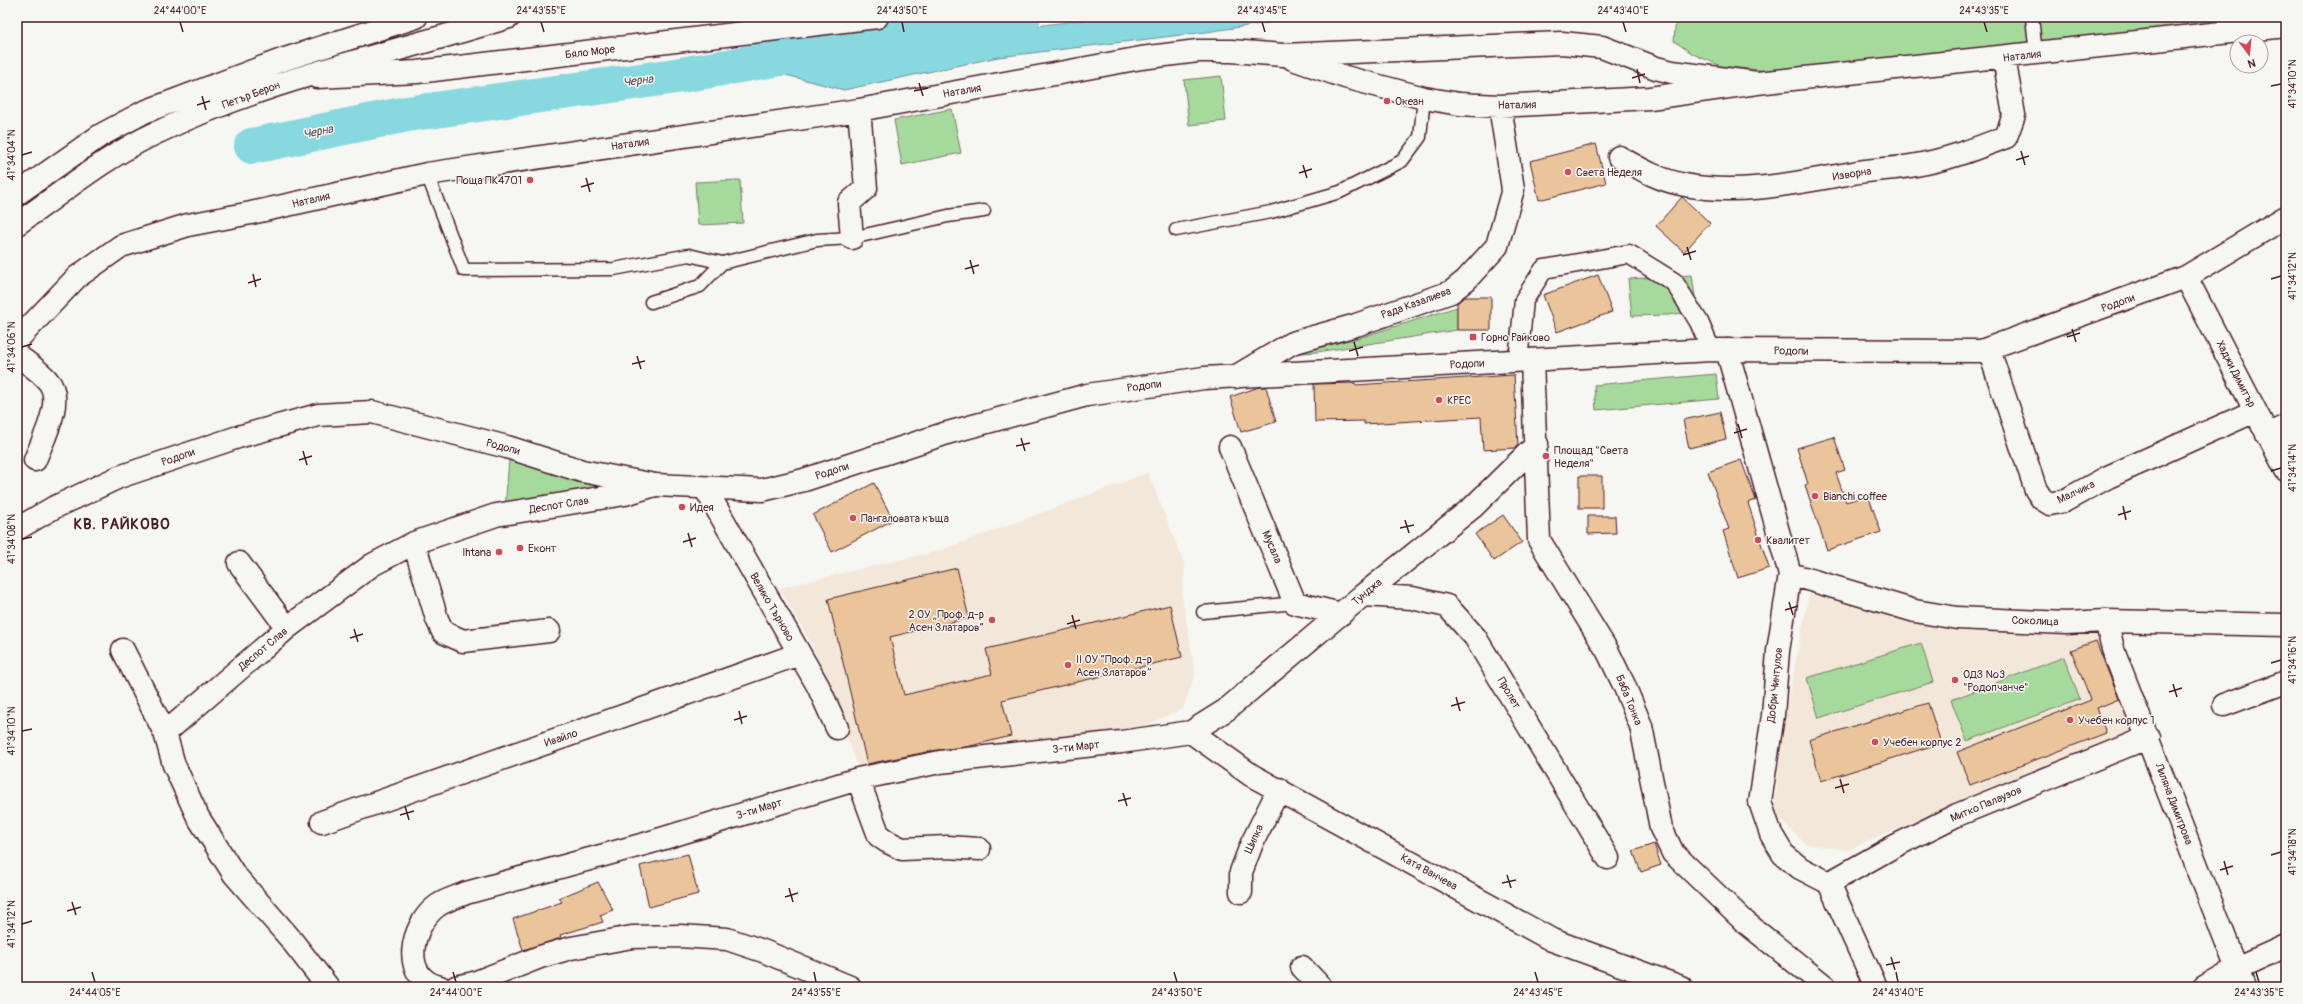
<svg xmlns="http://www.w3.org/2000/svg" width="2303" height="1004" viewBox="0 0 2303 1004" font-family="Pangolin,sans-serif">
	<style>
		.built { fill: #f2e7d8 }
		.green { fill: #a6da9c; stroke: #787c64 }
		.water { fill: #87d9df; stroke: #6f8f97 }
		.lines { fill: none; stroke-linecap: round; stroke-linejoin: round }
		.river { stroke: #87d9df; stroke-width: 36 }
		.building { fill: #eac59b; stroke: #4a1f2b }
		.service-casing { stroke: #4a1f2b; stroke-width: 15 }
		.pedestrian-casing { stroke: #4a1f2b; stroke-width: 21 }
		.minor-casing { stroke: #4a1f2b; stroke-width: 25 }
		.tertiary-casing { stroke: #4a1f2b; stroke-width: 25 }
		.secondary-casing { stroke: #4a1f2b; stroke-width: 25 }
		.service { stroke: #f6f6f2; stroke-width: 12 }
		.pedestrian { stroke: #f6f6f2; stroke-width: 18 }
		.minor { stroke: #f6f6f2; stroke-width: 22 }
		.tertiary { stroke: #f6f6f2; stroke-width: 22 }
		.secondary { stroke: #f6f6f2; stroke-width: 22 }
		.ticks { fill: none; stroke: #4a1f2b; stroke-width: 1.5 }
		.poi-dot { fill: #d1495b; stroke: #f6f6f2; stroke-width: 1.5 }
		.labels { text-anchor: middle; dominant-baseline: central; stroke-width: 3; stroke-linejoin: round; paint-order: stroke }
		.street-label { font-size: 11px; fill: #4a1f2b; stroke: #f6f6f2 }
		.poi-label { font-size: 11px; fill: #4a1f2b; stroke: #f6f6f2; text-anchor: start }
		.water-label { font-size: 12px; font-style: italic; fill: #594e58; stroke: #f6f6f2 }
		.district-label { font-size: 15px; font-weight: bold; letter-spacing: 1px; fill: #4a1f2b; stroke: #f6f6f2 }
		.neatline { fill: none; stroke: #4a1f2b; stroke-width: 1.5 }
		.ticks-label { font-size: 10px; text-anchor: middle; fill: #4a1f2b }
	</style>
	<rect width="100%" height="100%" fill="#f6f6f2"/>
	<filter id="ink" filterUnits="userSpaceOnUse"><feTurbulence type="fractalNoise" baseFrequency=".025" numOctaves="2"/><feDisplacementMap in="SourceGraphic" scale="8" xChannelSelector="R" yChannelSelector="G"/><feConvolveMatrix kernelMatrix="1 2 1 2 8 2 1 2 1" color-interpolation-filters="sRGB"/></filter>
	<g filter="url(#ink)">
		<path class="built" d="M1148 473 1185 566 1182 595 1195 674 1183 709 1134 730 1011 743 860 772 812 644 779 588 942 550Z
			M1809 594 1948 630 2102 635 2137 729 1847 850 1806 844 1774 814 1783 726Z"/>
		<path class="green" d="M1676 17H2260L1788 73 1721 66 1693 54 1674 41Z
			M1221 76 1226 121 1189 125 1184 80Z
			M952 109 961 153 902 165 894 120Z
			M740 180 743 223 698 225 695 182Z
			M1692 275 1697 311 1668 315 1632 316 1628 279Z
			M1457 307V330L1317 352 1288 354 1359 338Z
			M1716 374 1719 399 1596 410 1594 385Z
			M509 460 603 486 505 508Z
			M1921 643 1933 682 1819 718 1807 678Z
			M2064 657 2080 699 1967 741 1951 700Z"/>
		<path class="water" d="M1104 17H1357L1281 21 1206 32 998 57 844 90 782 74 878 47Z"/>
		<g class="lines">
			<path class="river" d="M252 146 407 114 669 77 1023 17"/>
		</g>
		<path class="building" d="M1596 144 1606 183 1539 200 1530 161Z
			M1682 197 1710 223 1684 252 1656 226Z
			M1598 275 1612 312 1557 332 1543 295Z
			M1464 297H1491V330H1457V303Z
			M1514 375 1518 445 1515 448 1483 450 1481 417 1364 424V421L1315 422 1314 384 1355 383V385Z
			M1259 387H1266L1276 422 1241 432 1230 397Z
			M1720 412 1726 439 1689 448 1683 420Z
			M1834 437 1845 470 1836 473 1846 502 1868 495 1881 532 1827 550 1805 485 1808 484 1797 448Z
			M1741 460 1756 500 1748 503 1769 568 1738 578 1723 531 1729 529 1708 472Z
			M1579 476H1602V508H1579Z
			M874 483 893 520 832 552 813 515Z
			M1503 515 1522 542 1494 561 1475 534Z
			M1588 516H1615L1616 533 1588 534Z
			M957 568 969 618 890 637 904 695 992 674 986 649 1170 605 1182 657 1002 700 1011 736 966 747 937 750 867 764 828 599Z
			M2096 641 2119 699 2097 708 2106 733 1970 785 1957 752 2091 700 2071 650Z
			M1928 703 1941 743 1821 781 1809 740Z
			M1654 844 1661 865 1641 872 1633 851Z
			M688 854 698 894 649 907 640 866Z
			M598 882 613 910 600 915 603 922 560 935 561 938 523 950 513 919 562 902 559 898Z"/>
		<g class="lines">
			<g class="service-casing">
				<path id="service" d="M2032 17 2036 54
					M427 174 464 270 614 269 689 255 722 263
					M1176 230 1271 212 1340 192 1402 161 1420 137 1424 98
					M651 302 700 286 722 263 817 240 852 238 948 216 984 211
					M1203 612 1295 603"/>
			</g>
			<g class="pedestrian-casing">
				<path id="pedestrian" d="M1518 361 1524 300 1544 269 1629 254 1674 282 1699 322 1711 350"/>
			</g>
			<g class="minor-casing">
				<path id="minor" d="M1293 59 1345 77 1424 98 1459 104 1500 106 1650 98 1757 83 2286 26
					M317 77 417 72 877 17
					M1619 157C1642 170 1659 180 1685 185 1741 196 1799 182 1853 173 1874 169 1896 169 1916 165 1947 160 1977 148 2006 137L2014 115 2004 58
					M852 238 849 203 866 188 859 110
					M2186 277 2286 470
					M17 340 77 277 121 246 188 225 251 213 427 174 859 110 1141 58 1198 51H1231L1283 55 1562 43 1602 47 1656 68 1672 72 1757 83
					M1727 350 1790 574 1778 651 1773 715 1760 802 1771 834 1783 854 1800 868 1829 883 1876 987
					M1989 350 2036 490 2042 499 2050 504 2064 501 2108 477 2255 411
					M17 355C27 363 40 371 48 381 65 400 43 439 35 460
					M1532 360 1539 540 1608 652 1624 685 1641 726 1661 828 1673 853 1745 922 1826 987
					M1235 377 1292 343 1356 325 1451 292 1466 280 1497 246 1513 189 1500 106
					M2267 435 2286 426
					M1230 447 1295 603 1341 614
					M705 488 818 686 837 728
					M414 543 437 619 443 632 463 641 549 631
					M239 563 287 628
					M1790 574 1915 611 1957 618 2066 623 2106 621 2286 625
					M1363 595 1412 598 1447 606 1475 637 1608 858
					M2106 621 2114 652 2244 987
					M123 650 165 733
					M2224 705 2286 682
					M1191 732 1251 775 1552 940 1681 987
					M858 779 879 836 888 842 902 849 947 847 979 849
					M322 822 799 654
					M1829 883 1891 848 1957 815 2149 737
					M1241 892V872L1252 843 1279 789
					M1302 967 1321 987
					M328 987 289 937 234 874 198 817 174 765 165 733 287 628 372 565 414 543 496 515 625 494 655 485
					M440 987C399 978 411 925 437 906 445 900 457 897 466 893L648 843 858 779 940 762 1121 742 1191 732 1226 710 1363 595 1473 507 1537 444
					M456 987 474 983 540 957 571 948 632 937 680 936 727 939 763 951 850 987
					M2204 987 2237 968 2286 946"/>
			</g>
			<g class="tertiary-casing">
				<path id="tertiary" d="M17 529 53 508 119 477 238 437 318 415 372 412 507 447 582 471 655 485 762 490 804 480 947 433 1087 395 1204 378 1711 350 1981 351 2186 277 2286 217"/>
			</g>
			<g class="secondary-casing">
				<path id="secondary" d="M17 194 101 135 144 112 279 61 416 17
					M17 224C62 193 106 156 156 133 268 79 391 54 509 17"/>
			</g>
			<use href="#service" class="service"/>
			<use href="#pedestrian" class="pedestrian"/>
			<use href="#minor" class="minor"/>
			<use href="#tertiary" class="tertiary"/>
			<use href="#secondary" class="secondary"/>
		</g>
	</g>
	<path class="ticks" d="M180 22 183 32M541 22 544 32M902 22 904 32M1262 22 1265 32M1623 22 1626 32M1984 22 1987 32M1637 69 1640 83M1632 78 1645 74M919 83 923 96M2271 86 2281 84M914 91 928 88M202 96 206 110M197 105 210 101M2021 151 2025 165M22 155 32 152M2016 160 2029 156M1303 165 1307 178M1299 173 1312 169M586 178 590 192M581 187 594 183M1687 247 1691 260M1683 255 1696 251M970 260 974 274M965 269 979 265M253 274 256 287M2271 279 2281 276M248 283 261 279M2072 329 2076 342M2067 337 2080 333M1354 342 1358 356M22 347 32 344M1349 351 1363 347M637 356 641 369M632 364 645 361M1738 424 1742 438M1734 433 1747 429M1021 438 1025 451M1016 446 1030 443M303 451 307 465M299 460 312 456M2271 471 2281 468M2123 506 2126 520M2118 515 2131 511M1405 520 1409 533M1400 528 1414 525M688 533 692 547M22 539 32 537M683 542 696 538M1789 602 1793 615M1785 610 1798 606M1072 615 1076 629M1067 624 1080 620M354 629 358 642M350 638 363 634M2271 663 2281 660M2173 684 2177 697M2169 692 2182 688M1456 697 1460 711M1451 706 1465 702M739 711 742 724M734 720 747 716M22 731 32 729M1840 779 1844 793M1835 788 1849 784M1123 793 1127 806M1118 801 1131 798M405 806 409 820M400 815 414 811M2271 855 2281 852M2224 861 2228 875M2220 870 2233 866M1507 875 1511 888M1502 883 1516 880M789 888 793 902M785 897 798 893M72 902 76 915M67 911 81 907M22 924 32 921M1891 957 1895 970M1886 965 1900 962M92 972 95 982M453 972 456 982M814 972 816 982M1174 972 1177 982M1535 972 1538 982M1896 972 1898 982M2256 972 2259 982"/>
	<g class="poi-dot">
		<circle cx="1387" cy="101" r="4"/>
		<circle cx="1568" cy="172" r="4"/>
		<circle cx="530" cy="180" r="4"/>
		<rect x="1469" y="333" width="8" height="8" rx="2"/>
		<circle cx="1439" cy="400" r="4"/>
		<circle cx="1546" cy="456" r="4"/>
		<circle cx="1815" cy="496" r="4"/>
		<circle cx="682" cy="507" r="4"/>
		<circle cx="853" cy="518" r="4"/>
		<circle cx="1758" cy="540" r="4"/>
		<circle cx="520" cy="548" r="4"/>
		<circle cx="499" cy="552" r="4"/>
		<circle cx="992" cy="620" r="4"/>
		<circle cx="1068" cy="665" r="4"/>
		<circle cx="1955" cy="680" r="4"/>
		<circle cx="2070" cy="720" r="4"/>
		<circle cx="1875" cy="742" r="4"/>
	</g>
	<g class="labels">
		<g class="street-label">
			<text transform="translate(590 52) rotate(-7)">Бяло Море</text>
			<text transform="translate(2022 56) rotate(-7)">Наталия</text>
			<text transform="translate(962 91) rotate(-10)">Наталия</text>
			<text transform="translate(251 95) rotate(-20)">Петър Берон</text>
			<text transform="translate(1517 105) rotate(-1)">Наталия</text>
			<text transform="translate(630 144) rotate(-8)">Наталия</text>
			<text transform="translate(1852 174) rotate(-9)">Изворна</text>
			<text transform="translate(311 200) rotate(-13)">Наталия</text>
			<text transform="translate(1416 303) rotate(-20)">Рада Казалиева</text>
			<text transform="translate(2118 303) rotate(-20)">Родопи</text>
			<text transform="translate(1791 351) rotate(1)">Родопи</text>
			<text transform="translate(1467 364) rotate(-3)">Родопи</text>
			<text transform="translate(2236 374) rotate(63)">Хаджи Димитър</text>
			<text transform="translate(1144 386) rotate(-8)">Родопи</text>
			<text transform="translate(503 447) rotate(15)">Родопи</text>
			<text transform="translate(178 457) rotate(-19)">Родопи</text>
			<text transform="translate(832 471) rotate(-18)">Родопи</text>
			<text transform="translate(2076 492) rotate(-25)">Малчика</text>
			<text transform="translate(559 505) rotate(-9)">Деспот Слав</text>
			<text transform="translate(1272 547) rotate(67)">Мусала</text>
			<text transform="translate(1367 592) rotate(-40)">Тунджа</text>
			<text transform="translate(772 607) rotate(60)">Велико Търново</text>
			<text transform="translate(2035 621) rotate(2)">Соколица</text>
			<text transform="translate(263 649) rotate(-40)">Деспот Слав</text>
			<text transform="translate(1775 685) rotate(-84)">Добри Чинтулов</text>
			<text transform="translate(1509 693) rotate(59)">Пролет</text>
			<text transform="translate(1629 700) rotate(68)">Баба Тонка</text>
			<text transform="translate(561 738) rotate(-19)">Ивайло</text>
			<text transform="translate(1076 747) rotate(-6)">3-ти Март</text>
			<text transform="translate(1986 804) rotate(-23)">Митко Палаузов</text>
			<text transform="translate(2174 804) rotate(69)">Лиляна Димитрова</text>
			<text transform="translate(759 809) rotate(-17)">3-ти Март</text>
			<text transform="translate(1254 839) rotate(-66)">Шипка</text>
			<text transform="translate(1429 872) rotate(29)">Катя Ванчева</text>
		</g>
		<g class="poi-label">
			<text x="1395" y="101">Океан</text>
			<text x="1576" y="172">Света Неделя</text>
			<text x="522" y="180" text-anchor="end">Поща ПК4701</text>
			<text x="1481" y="337">Горно Райково</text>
			<text x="1447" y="400">КРЕС</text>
			<text x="1554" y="450">Площад "Света<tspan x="1554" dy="13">Неделя"</tspan></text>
			<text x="1823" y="496">Bianchi coffee</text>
			<text x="690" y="507">Идея</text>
			<text x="861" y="518">Пангаловата къща</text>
			<text x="1766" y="540">Квалитет</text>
			<text x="528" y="548">Еконт</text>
			<text x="491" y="552" text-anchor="end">Ihtana</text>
			<text x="984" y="614" text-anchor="end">2 ОУ „Проф. д-р<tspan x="984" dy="13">Асен Златаров“</tspan></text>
			<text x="1076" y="659">II ОУ “Проф. д-р<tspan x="1076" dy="13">Асен Златаров”</tspan></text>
			<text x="1963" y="674">ОДЗ №3<tspan x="1963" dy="13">"Родопчанче"</tspan></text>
			<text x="2078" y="720">Учебен корпус 1</text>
			<text x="1883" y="742">Учебен корпус 2</text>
		</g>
		<g class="water-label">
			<text transform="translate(638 81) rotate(-8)">Черна</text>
			<text transform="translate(318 132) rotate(-12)">Черна</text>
		</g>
		<g class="district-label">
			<text x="122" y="524">КВ. РАЙКОВО</text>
		</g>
	</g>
	<rect width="2303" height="1004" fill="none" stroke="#f6f6f2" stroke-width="44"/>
	<g transform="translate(2249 54) rotate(164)"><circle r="19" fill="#f6f6f2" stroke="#b1a0a2"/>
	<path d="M0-3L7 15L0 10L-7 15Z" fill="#d1495b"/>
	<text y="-6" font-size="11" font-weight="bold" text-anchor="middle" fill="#4a1f2b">N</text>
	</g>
	<rect x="22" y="22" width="2259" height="960" class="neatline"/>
	<g class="ticks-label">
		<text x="180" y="14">24°44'00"E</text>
		<text x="541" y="14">24°43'55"E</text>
		<text x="902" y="14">24°43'50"E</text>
		<text x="1262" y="14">24°43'45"E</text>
		<text x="1623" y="14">24°43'40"E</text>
		<text x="1984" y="14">24°43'35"E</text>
		<text transform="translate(2292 84) rotate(-90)" y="4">41°34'10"N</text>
		<text transform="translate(11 155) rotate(-90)" y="4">41°34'04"N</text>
		<text transform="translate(2292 276) rotate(-90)" y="4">41°34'12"N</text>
		<text transform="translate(11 347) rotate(-90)" y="4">41°34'06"N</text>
		<text transform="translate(2292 468) rotate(-90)" y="4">41°34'14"N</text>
		<text transform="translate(11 539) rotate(-90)" y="4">41°34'08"N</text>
		<text transform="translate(2292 660) rotate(-90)" y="4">41°34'16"N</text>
		<text transform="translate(11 731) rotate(-90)" y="4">41°34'10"N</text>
		<text transform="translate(2292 852) rotate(-90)" y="4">41°34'18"N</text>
		<text transform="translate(11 924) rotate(-90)" y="4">41°34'12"N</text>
		<text x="95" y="996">24°44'05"E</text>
		<text x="456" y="996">24°44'00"E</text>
		<text x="816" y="996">24°43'55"E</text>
		<text x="1177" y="996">24°43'50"E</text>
		<text x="1538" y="996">24°43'45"E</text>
		<text x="1898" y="996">24°43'40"E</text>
		<text x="2259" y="996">24°43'35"E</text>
	</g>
</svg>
